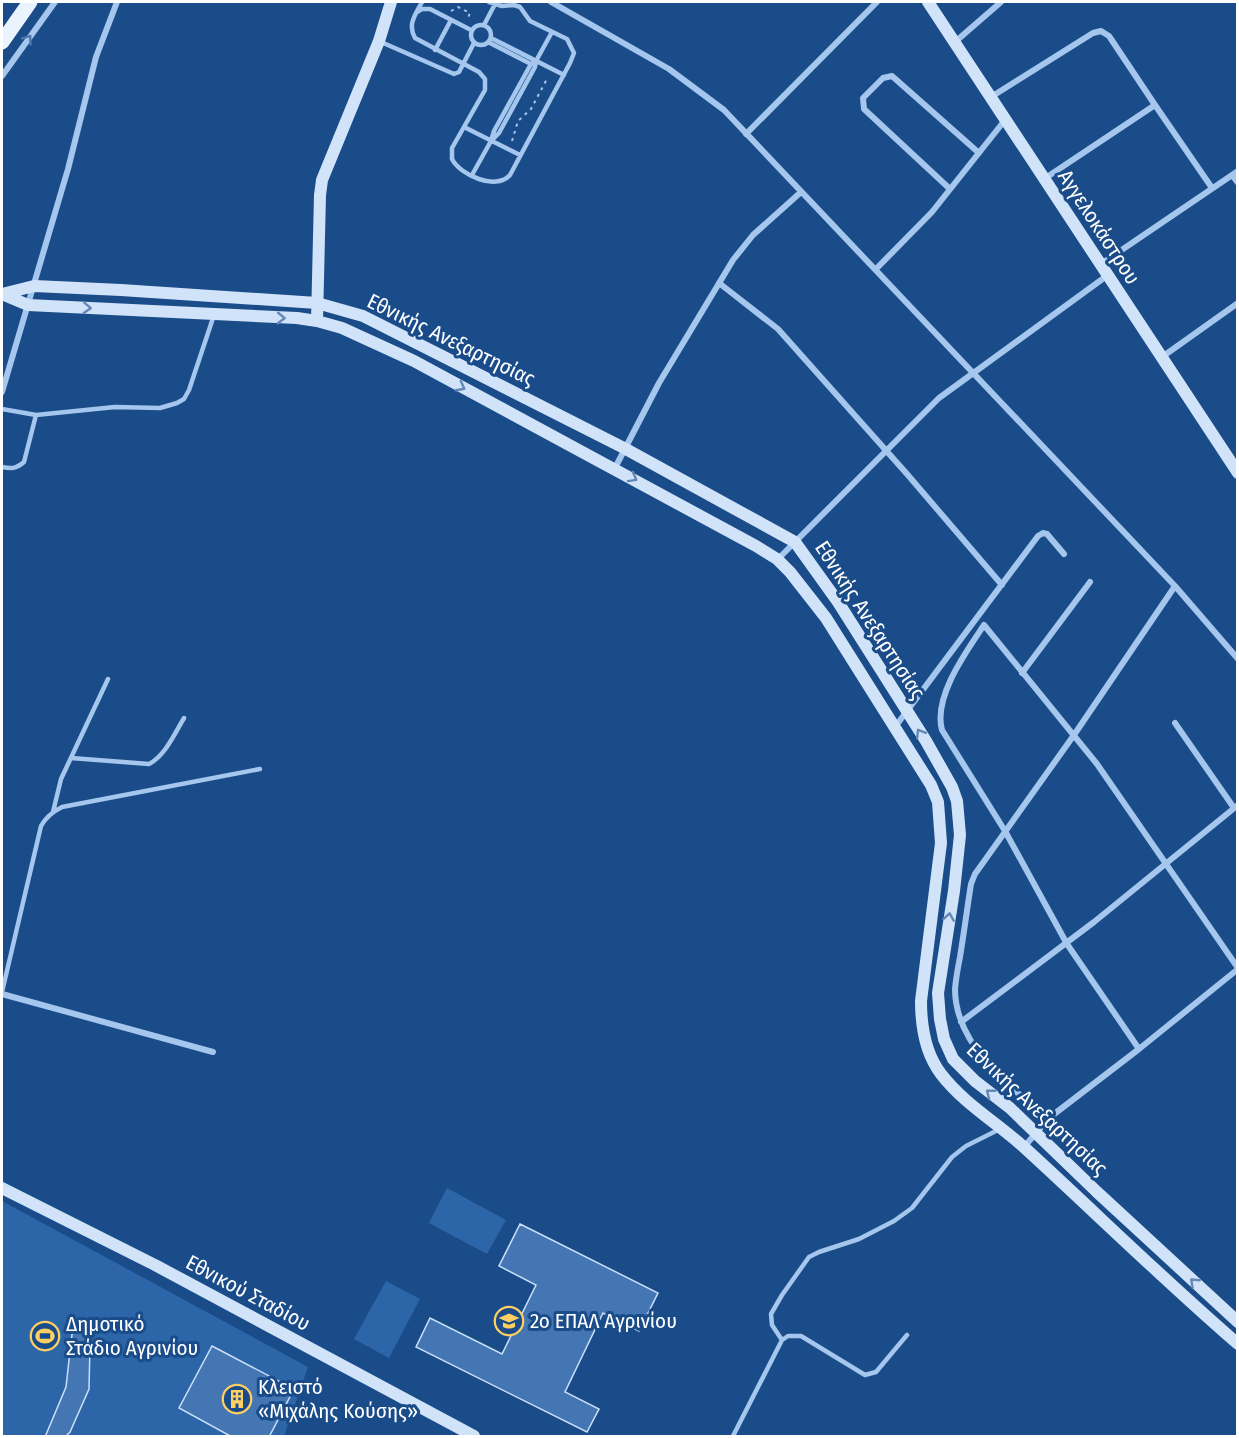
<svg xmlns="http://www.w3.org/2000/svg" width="1239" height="1438" viewBox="0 0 1239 1438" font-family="'Fira Sans Condensed',sans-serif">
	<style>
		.green { fill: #2d66a8 }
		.building { fill: #4376b2; stroke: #cae0f9; stroke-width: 1.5 }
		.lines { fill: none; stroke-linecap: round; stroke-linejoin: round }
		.path { stroke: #a5c6ed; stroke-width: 2; stroke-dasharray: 3 4.5; stroke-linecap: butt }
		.lane { stroke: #a5c6ed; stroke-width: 4.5 }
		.street { stroke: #a5c6ed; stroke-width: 6 }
		.secondary { stroke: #d1e3f9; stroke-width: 12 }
		.primary { stroke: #ebf3ff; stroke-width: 15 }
		.oneway { stroke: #4b77ad }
		.oneway2 { stroke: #6388b6 }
		.labels { text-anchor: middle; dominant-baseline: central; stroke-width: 6; stroke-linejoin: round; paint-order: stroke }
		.street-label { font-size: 21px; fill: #fff; stroke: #1a4c8a }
		.poi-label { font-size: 21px; fill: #fff; stroke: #1a4c8a; text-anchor: start }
	</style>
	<rect width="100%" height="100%" fill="#1a4c8a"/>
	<path class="green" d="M447 1188 506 1220 487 1254 429 1223Z
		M2 1201 308 1367 284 1436H2Z
		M386 1281 420 1299 389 1358 354 1339Z"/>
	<path class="building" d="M520 1224 658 1293 639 1331 603 1313 565 1392 599 1409 587 1432 416 1347 430 1318 502 1354 536 1285 499 1266Z
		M86 1328 90 1344 89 1389 70 1432 65 1437H45L66 1387 72 1334Z
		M212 1346 294 1389 269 1437H232L179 1408Z"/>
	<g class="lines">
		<path class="path" d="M451 11 458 7 470 13 468 18
			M512 141 518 121 531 109 548 77"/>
		<path class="lane" d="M422 2C416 14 407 24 415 38L479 72 485 79V90L452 148V159C460 175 496 191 510 175L570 63 574 53 567 39 530 21 520 7 514 5 502 6 489 2
			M417 12 422 9H430L471 30
			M471 35a10 10 0 1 1 20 0a10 10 0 1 1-20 0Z
			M484 25 495 4
			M491 38 564 75
			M381 42 454 74 459 72 474 43
			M488 42 531 64
			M435 50 451 20
			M464 127 520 155
			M493 139 499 133 535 67 536 61 552 32
			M472 175 491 141 494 131 531 64 536 61
			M2 409 36 415 24 462C16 469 11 469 2 467
			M36 415 115 407 160 408 177 403 184 399 189 390 214 315
			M71 758 149 764C165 756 175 733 184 718
			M53 812 61 779 108 679
			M2 992 41 826C46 817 52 812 62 807L260 769
			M782 1340 772 1325 771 1314 782 1295 809 1257 819 1252 859 1239 894 1221 912 1208 952 1157 966 1146 1000 1129
			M733 1436 782 1340 788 1336H801L865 1375 876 1372 907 1335"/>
		<path class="street" d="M551 2 669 69 724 110 1175 586 1238 659
			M955 42 1001 2
			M2 76 55 2
			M991 97 1093 33 1101 31 1109 36 1155 105
			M746 134 877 2
			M1232 175 1238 183
			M1044 179 1155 105 1212 188
			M950 189 864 109 863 98 883 78 892 76 979 153
			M1101 264 1238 171
			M876 269 932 212 1005 120
			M719 283 778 329 907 474 1002 585
			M1162 357 1238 303
			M2 392 68 169 96 57 117 2
			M615 468 659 383 733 260 753 235 801 192
			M778 559 939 398 1108 275
			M1022 673 1090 582
			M1175 723 1234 808
			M895 727 1038 536 1043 533 1047 534 1064 554
			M2 994 213 1052
			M961 1022 1094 922 1238 805
			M1139 1049 1067 944 1005 831 942 730C933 697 966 652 984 625L1097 764 1238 968
			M1049 1118C1009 1088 955 1044 955 989 956 978 958 967 960 957 964 933 967 909 971 884L975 874 1074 735 1175 586
			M1024 1147 1049 1118 1139 1049 1238 969"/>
		<path class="secondary" d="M928 2 1238 473
			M2 294 28 305 297 318 317 321 342 328 414 361 756 546 777 559 790 572 826 618 931 785 938 802 941 843 921 1001C921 1027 925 1053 941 1074 964 1104 999 1124 1026 1149 1097 1214 1165 1281 1238 1344
			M2 294 34 286 121 290 317 303 363 316 624 448 795 542 838 602 926 741 952 787 957 801 960 835 954 891 938 993 940 1019 944 1039 953 1059 975 1081 1010 1108 1097 1192 1238 1322
			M317 321 320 195 322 180 379 41 391 2
			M2 1188 155 1265 474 1436"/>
		<path class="primary" d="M2 42 30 2"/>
	</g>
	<defs><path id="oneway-chevron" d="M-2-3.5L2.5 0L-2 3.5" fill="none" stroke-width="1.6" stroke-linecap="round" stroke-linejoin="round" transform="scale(1.5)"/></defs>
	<use class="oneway" href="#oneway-chevron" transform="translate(28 39) rotate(-55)"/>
	<g class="oneway2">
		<use href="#oneway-chevron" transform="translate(87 308) rotate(3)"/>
		<use href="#oneway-chevron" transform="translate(281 318) rotate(1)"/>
		<use href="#oneway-chevron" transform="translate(461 387) rotate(28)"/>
		<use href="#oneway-chevron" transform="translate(633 478) rotate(29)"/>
		<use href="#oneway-chevron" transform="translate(920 733) rotate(-122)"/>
		<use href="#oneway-chevron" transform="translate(949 917) rotate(-81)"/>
		<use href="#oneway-chevron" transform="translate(990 1093) rotate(-142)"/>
		<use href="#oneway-chevron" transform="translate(1194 1282) rotate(-137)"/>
	</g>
	<defs>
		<g id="school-ring" transform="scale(1.5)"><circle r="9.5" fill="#1a4c8a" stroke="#ffd061" stroke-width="1.5"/><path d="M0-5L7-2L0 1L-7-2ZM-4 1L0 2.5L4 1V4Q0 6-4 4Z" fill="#ffd061"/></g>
		<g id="stadium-ring" transform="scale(1.5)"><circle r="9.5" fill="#1a4c8a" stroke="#ffd061" stroke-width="1.5"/><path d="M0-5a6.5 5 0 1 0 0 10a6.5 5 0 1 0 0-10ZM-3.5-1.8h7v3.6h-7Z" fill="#ffd061"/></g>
		<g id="building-ring" transform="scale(1.5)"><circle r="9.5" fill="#1a4c8a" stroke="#ffd061" stroke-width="1.5"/><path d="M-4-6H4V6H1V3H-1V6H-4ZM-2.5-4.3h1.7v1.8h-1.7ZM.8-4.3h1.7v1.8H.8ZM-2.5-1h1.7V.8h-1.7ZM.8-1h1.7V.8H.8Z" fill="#ffd061"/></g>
	</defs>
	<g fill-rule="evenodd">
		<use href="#school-ring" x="509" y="1321"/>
		<use href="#stadium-ring" x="45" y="1336"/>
		<use href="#building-ring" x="237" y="1399"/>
	</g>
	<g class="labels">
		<g class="street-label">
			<text transform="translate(1099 227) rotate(57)">Αγγελοκάστρου</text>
			<text transform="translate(451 340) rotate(26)">Εθνικής Ανεξαρτησίας</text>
			<text transform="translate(870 620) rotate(57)">Εθνικής Ανεξαρτησίας</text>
			<text transform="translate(1037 1109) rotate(43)">Εθνικής Ανεξαρτησίας</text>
			<text transform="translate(248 1293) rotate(28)">Εθνικού Σταδίου</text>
		</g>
		<g class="poi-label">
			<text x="530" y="1321">2ο ΕΠΑΛ Αγρινίου</text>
			<text x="66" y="1324">Δημοτικό<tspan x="66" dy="24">Στάδιο Αγρινίου</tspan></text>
			<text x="258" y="1387">Κλειστό<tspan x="258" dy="24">«Μιχάλης Κούσης»</tspan></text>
		</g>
	</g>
	<rect width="1239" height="1438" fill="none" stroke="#ffffff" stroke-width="6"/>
</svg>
